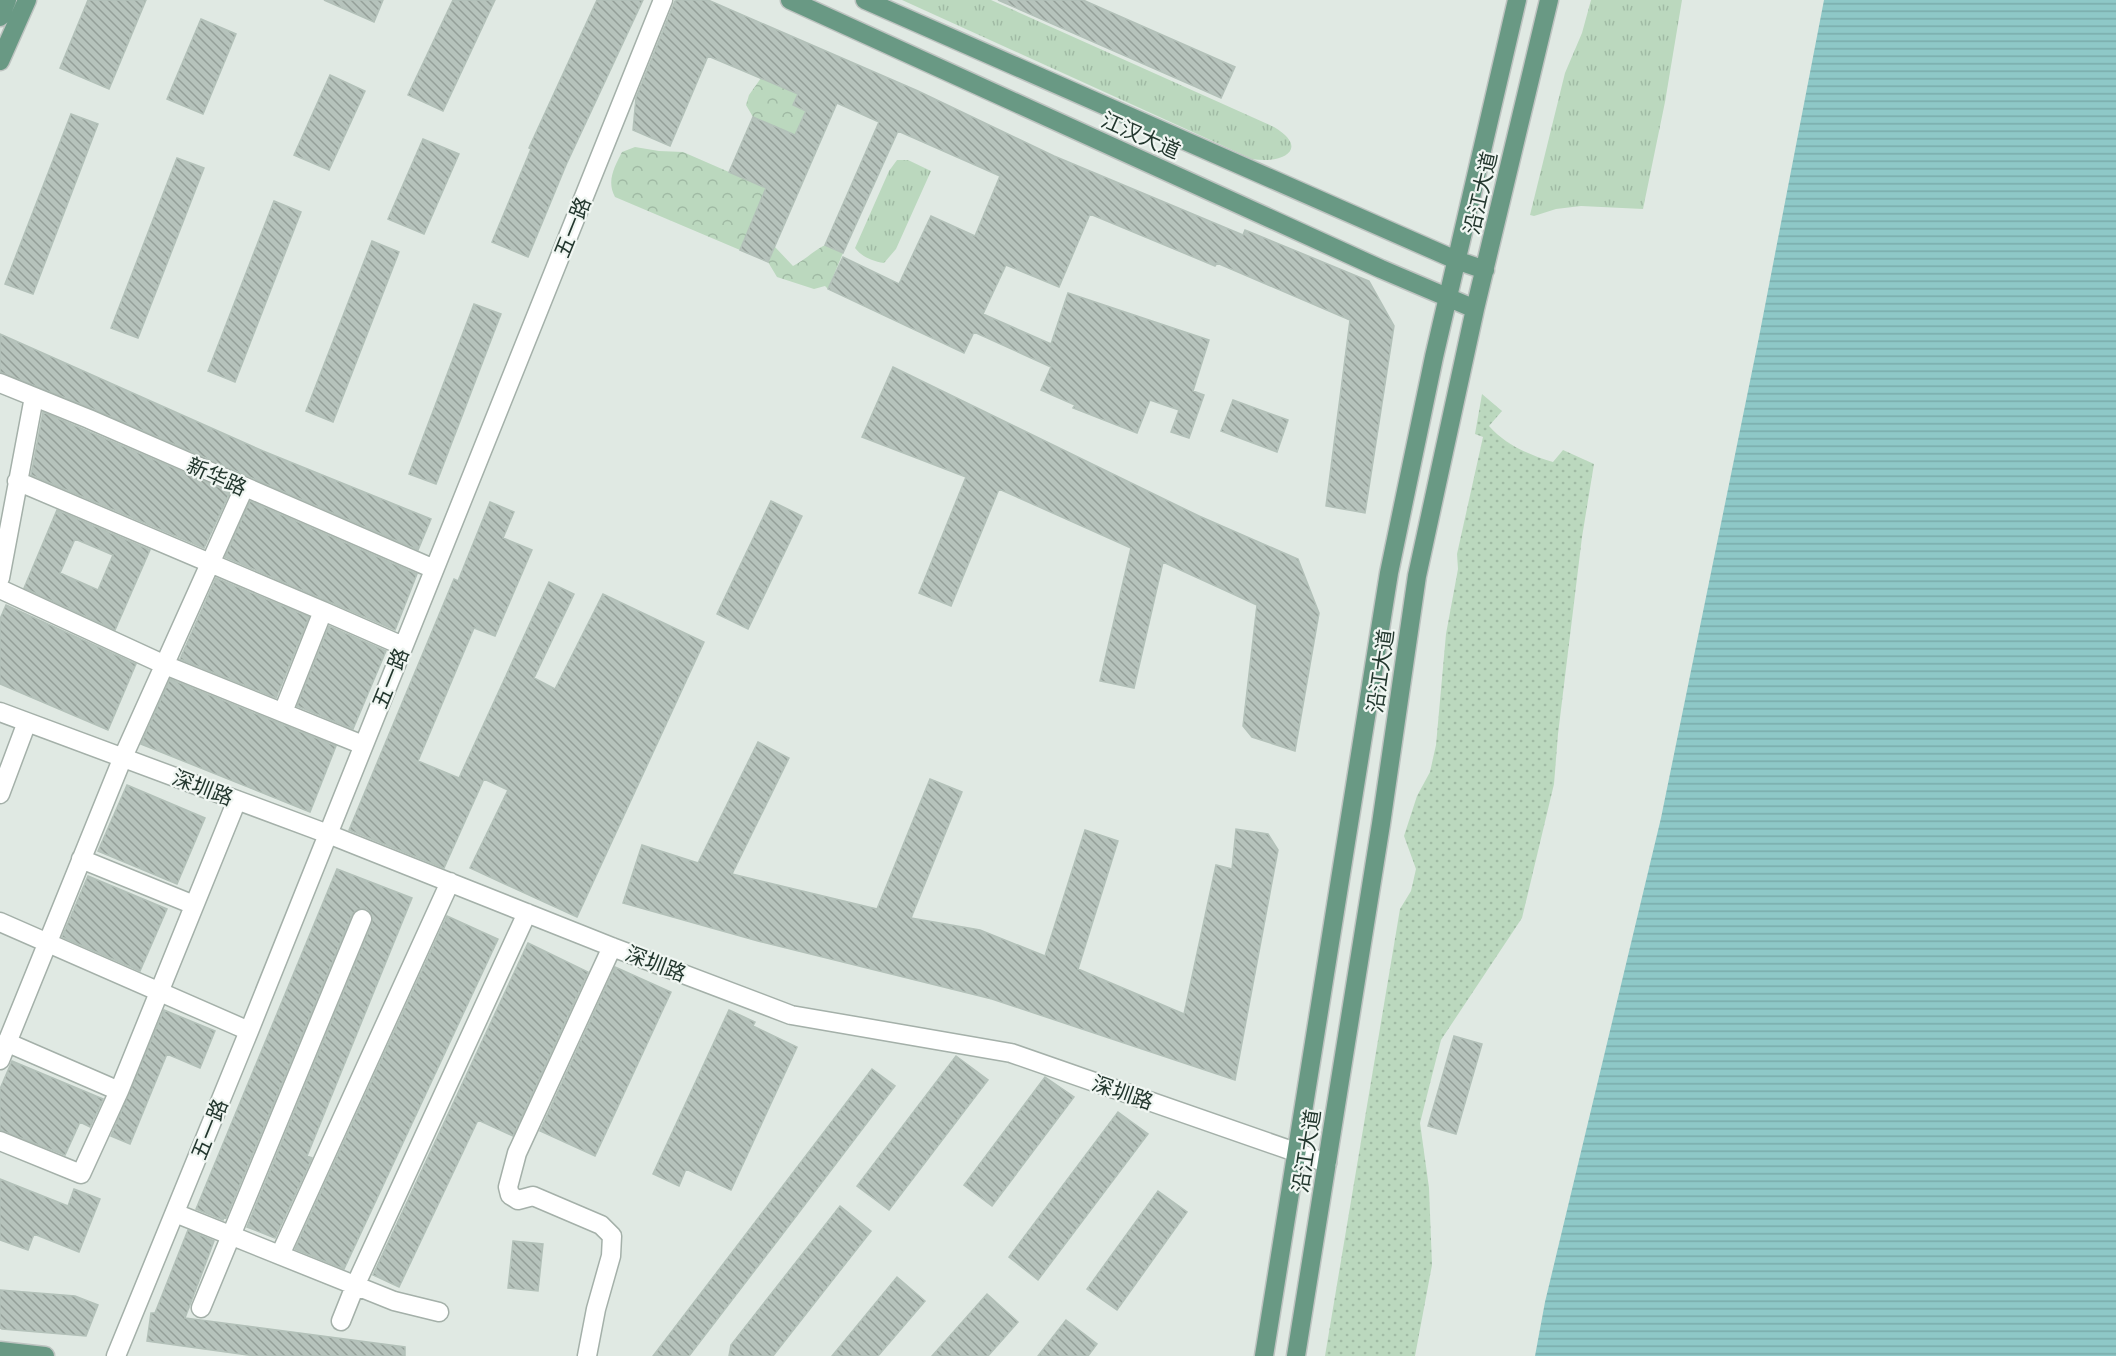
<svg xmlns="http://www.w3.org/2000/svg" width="2116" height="1356" viewBox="0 0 2116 1356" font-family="Quicksand,'Noto Sans SC',sans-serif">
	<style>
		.grass { fill: url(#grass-tufts) }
		.forest { fill: url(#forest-crowns) }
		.park { fill: url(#park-dots) }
		.water { fill: url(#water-rules) }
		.building { fill: url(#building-back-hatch); stroke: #b3c1b9; stroke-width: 1.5; fill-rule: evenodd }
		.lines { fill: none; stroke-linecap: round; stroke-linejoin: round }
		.minor-casing { stroke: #a4b0a9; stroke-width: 21 }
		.major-casing { stroke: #bdc3c0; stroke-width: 21 }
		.minor { stroke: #fff; stroke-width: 18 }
		.major { stroke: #699984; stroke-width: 18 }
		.labels { text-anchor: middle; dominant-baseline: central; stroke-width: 4.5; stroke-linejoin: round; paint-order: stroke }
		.street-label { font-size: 21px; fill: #23372e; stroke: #f0f6f2 }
	</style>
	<defs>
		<pattern id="grass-tufts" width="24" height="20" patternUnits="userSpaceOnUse" patternTransform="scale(1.5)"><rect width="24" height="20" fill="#bbd8be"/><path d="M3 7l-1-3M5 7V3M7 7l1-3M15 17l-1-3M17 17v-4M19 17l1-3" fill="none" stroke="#a0baa4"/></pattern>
		<pattern id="forest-crowns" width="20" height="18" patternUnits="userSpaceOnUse" patternTransform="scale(1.5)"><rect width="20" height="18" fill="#bbd8be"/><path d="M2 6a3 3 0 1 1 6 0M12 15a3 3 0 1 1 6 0" fill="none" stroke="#a0baa4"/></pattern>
		<pattern id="park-dots" width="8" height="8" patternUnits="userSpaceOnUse" patternTransform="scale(1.5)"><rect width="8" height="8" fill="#bbd8be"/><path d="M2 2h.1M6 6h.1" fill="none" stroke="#a0baa4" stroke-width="1.8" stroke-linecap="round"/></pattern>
		<pattern id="water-rules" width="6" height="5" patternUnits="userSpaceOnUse" patternTransform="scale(1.5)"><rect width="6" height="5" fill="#8ec8c7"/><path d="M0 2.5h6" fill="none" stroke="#7aacab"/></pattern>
		<pattern id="building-back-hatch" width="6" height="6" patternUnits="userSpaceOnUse" patternTransform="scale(1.5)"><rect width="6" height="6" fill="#b6c3bc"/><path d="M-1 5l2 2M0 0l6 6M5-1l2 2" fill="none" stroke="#949f99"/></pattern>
	</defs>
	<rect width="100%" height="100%" fill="#e0e9e3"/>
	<path class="grass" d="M902 0H991L1274 127C1312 150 1280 164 1252 159Z
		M1591 0H1682L1665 102 1643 209 1581 206 1556 209 1534 216 1530 215 1565 73 1582 33Z
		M897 160H908L931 171 896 249 884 263C872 261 862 257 855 248L889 171Z"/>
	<path class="forest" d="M761 78 798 94 793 105 806 111 795 135 753 117 746 105 749 95Z
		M635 147 659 151 683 152 766 188 740 250 615 197C606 181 615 166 622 152Z
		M825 245 843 253 828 289 825 286 814 289 777 277 768 262 775 247 793 266C805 260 813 251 825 245Z"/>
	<path class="park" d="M1482 394 1502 411 1489 426C1506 445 1529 455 1553 462L1563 450 1594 464 1582 537 1558 734 1554 784 1522 918 1441 1040 1420 1123 1429 1188 1432 1265 1415 1356H1325L1400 909 1411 891 1416 869 1404 836 1417 796 1430 772 1436 745 1446 634 1458 569 1457 554 1483 437 1475 434Z"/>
	<path class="water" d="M1824 0H2116V1356H1535L1545 1302 1661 818 1759 337Z"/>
	<path class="building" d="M88 0H146L109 89 60 68Z
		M324 0H383L374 22Z
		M453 0H495L443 111 408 95Z
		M597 0H643L566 165 528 257 492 242 531 149 529 148Z
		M682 0H708L918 91 1054 156 1243 235 1245 230 1369 281 1394 326 1365 513 1326 506 1350 320 1217 263 1215 266 1090 214 1059 287 1006 265 983 314 1051 344 1068 293 1209 340 1193 391 1204 395 1189 438 1171 432 1179 410 1150 400 1137 433 1073 408 1075 405 1041 390 1051 367 974 332 964 353 828 289 843 257 899 284 931 216 975 236 1000 176 898 131 843 253 825 245 879 122 837 103 768 262 740 250 766 188 729 172 753 117 795 135 806 111 793 105 798 94 708 56 670 146 633 130 636 98 675 1Z
		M998 0H1083L1235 67 1221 98Z
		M201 19 236 34 203 114 167 99Z
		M330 75 365 91 329 170 294 155Z
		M71 114 98 124 33 294 5 284Z
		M423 139 459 154 424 234 388 219Z
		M177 158 204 168 138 338 111 328Z
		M274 201 301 212 235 382 208 371Z
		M372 241 399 252 333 422 306 411Z
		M474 304 501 314 436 484 409 474Z
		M0 334 263 451 431 519 418 550 93 409 0 372Z
		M893 367 1199 516 1298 559 1319 613 1295 751 1252 737 1243 726 1257 605 1163 562 1134 688 1100 681 1131 548 999 489 951 606 919 593 966 477 862 437Z
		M1233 400 1288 420 1277 452 1221 431Z
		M43 412 230 492 204 548 31 475Z
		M250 501 417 574 395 630 225 557Z
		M771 501 802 516 748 629 717 614Z
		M490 502 514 512 503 538 532 550 495 636 474 628 418 761 459 778 549 582 574 594 534 678 555 689 603 594 704 642 577 917 470 868 508 790 484 779 444 868 349 830 454 579 458 581Z
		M57 510 150 550 115 630 24 588ZM75 539 113 555 98 590 60 573Z
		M216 578 309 617 276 698 180 659Z
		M6 605 136 664 108 730 0 684V619Z
		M329 626 386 651 353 729 297 706Z
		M170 679 336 746 310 812 141 744Z
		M758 742 789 758 732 874 877 909 930 779 962 792 911 918 980 930 1045 956 1085 830 1118 841 1078 969 1184 1014 1216 865 1232 869 1236 829 1268 834 1278 850 1235 1080 992 999 758 941 623 903 642 845 698 863Z
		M127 785 205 818 177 884 98 851Z
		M337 869 412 898 307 1156 312 1158 275 1238 247 1227 372 923 371 913 366 908 356 910 352 915 226 1218 224 1217 223 1220 196 1209Z
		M88 876 167 909 140 971 62 937Z
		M447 916 498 939 344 1269 295 1249Z
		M528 943 588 972 513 1136 478 1120 399 1287 373 1275Z
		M615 967 671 992 595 1156 540 1131Z
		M164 1010 215 1031 200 1068 167 1054 130 1144 111 1136Z
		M729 1010 755 1022 753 1026 797 1047 731 1190 686 1169 679 1186 653 1174Z
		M1454 1036 1482 1044 1456 1134 1428 1126Z
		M956 1056 988 1080 889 1210 857 1186Z
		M12 1061 103 1099 90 1127 80 1122 65 1155 0 1130V1089Z
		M872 1069 895 1086 778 1240 689 1356H653Z
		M1045 1077 1074 1097 992 1206 964 1185Z
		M1118 1112 1148 1134 1038 1280 1009 1257Z
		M0 1179 68 1206 74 1189 100 1199 79 1252 34 1234 28 1250 0 1240Z
		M1158 1191 1187 1212 1117 1310 1087 1289Z
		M840 1206 871 1231 773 1356H729L731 1345Z
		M188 1230 214 1241 185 1318 405 1347V1356H255L147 1341 151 1313H155Z
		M513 1241 543 1244 538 1291 508 1288Z
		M897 1277 925 1301 878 1356H832Z
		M0 1290 75 1296 98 1305 86 1336 2 1329 0 1328Z
		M987 1294 1018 1322 988 1356H932Z
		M1066 1320 1097 1344 1088 1356H1038Z"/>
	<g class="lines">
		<g class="minor-casing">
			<path id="minor" d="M0 383 89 419 434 569
				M17 481 323 611 283 712
				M0 578 34 397
				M0 589 165 665 363 745
				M323 611 403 646
				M0 712 328 834 612 947 791 1015 1011 1053 1327 1163
				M0 794 27 722
				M81 859 194 905
				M0 922 249 1031
				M0 1060 123 757 244 488
				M119 1091 237 800
				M0 1141 81 1174 119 1091 6 1042
				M175 1213 394 1301 439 1312
				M280 1255 450 882
				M201 1308 362 919
				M341 1321 355 1286 527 913
				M116 1356 249 1031 663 0
				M587 1356 596 1309 611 1256 612 1236 601 1225 533 1196 518 1200 510 1195 508 1187 517 1153 612 947"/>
		</g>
		<g class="major-casing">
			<path id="major" d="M790 0 1381 269 1475 309
				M865 0 1456 260 1485 270
				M0 17 7 0
				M0 61 27 0
				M0 1351 45 1356
				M1264 1356 1389 573 1434 357 1517 0
				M1296 1356 1381 824 1417 576 1475 309 1549 0"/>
		</g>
		<use href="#minor" class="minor"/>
		<use href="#major" class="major"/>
	</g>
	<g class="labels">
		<g class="street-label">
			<text transform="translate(1141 135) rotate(24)">江汉大道</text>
			<text transform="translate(1480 193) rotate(-77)">沿江大道</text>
			<text transform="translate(572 227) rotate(-68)">五一路</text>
			<text transform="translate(217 476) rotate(24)">新华路</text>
			<text transform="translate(1380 671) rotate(-82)">沿江大道</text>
			<text transform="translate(390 678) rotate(-68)">五一路</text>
			<text transform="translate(203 787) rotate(21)">深圳路</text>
			<text transform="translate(656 963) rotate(21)">深圳路</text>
			<text transform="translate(1123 1092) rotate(19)">深圳路</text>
			<text transform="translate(209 1129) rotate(-68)">五一路</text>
			<text transform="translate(1306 1151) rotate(-81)">沿江大道</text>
		</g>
	</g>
</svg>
